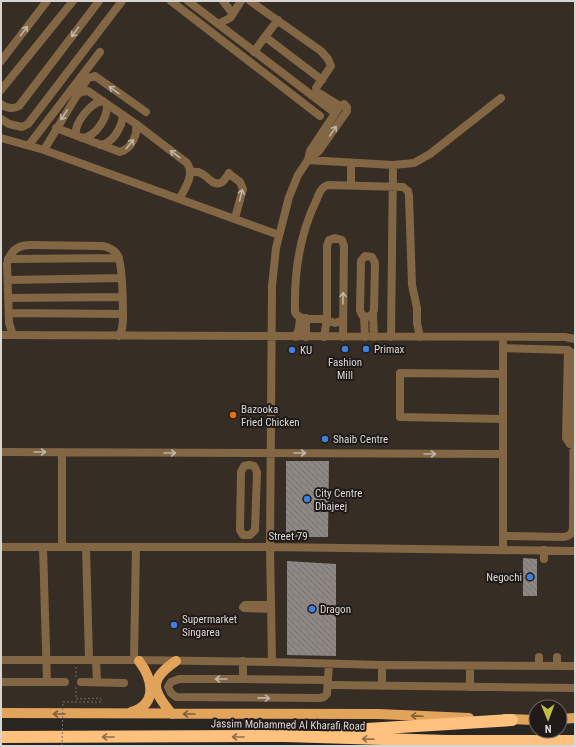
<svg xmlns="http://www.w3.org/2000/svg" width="576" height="747" viewBox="0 0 576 747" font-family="'Roboto Condensed',sans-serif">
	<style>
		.built { fill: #362d25 }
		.building { fill: url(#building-back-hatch) }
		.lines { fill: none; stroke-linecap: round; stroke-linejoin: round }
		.path { stroke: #726f6b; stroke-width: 1; stroke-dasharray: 2 2; stroke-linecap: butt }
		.minor { stroke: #836644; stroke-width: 8 }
		.major { stroke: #e2a45b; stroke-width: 10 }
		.highway { stroke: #fdc17d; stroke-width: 12 }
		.path-bridge { stroke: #726f6b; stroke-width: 1; stroke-dasharray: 2 2; stroke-linecap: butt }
		.oneway { stroke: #beb4a7 }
		.oneway2 { stroke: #81603a }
		.oneway3 { stroke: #8e6e4a }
		.shop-dot { fill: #3f7fe0; stroke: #201b18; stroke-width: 1.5 }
		.food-dot { fill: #e8710a; stroke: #201b18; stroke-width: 1.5 }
		.labels { text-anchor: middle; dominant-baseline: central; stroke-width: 4; stroke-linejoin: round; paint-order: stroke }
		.poi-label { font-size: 11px; fill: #d8d5d2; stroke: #201b18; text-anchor: start }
		.street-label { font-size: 11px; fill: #d8d5d2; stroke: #201b18 }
	</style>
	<defs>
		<pattern id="building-back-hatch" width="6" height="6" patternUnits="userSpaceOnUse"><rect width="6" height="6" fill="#8e8884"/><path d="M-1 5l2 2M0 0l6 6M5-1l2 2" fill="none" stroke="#77726f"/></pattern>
	</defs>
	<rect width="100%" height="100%" fill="#292521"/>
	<path class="built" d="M1 1H575V718L560 719V707H536V720L1 713Z"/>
	<path class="building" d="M286 461H329L328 537H286Z
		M523 558 537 559V596H523Z
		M287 561 336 564V656L287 655Z"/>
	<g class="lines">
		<path class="path" d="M76 677V667
			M76 687V699L101 698
			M63 702H101V699"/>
		<path class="minor" d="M171 1 320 116
			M188 1 335 113
			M223 1 233 14
			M250 1 321 51 328 59 331 66 316 88 317 92 340 106
			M218 24 230 18 241 1
			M264 38 278 20
			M254 52 264 38 268 39 322 80
			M1 61 47 1
			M1 90 73 1
			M78 94 88 78 95 76 146 112
			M1 104C7 109 13 109 19 106L99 1
			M1 119 9 124 22 127 28 124 122 1
			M56 128 120 152C131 149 138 135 136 124
			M76 135C74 123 91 102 103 101
			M1 138 44 150 279 235
			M82 138C96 137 108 117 107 104
			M29 145 100 52
			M101 145C113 143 122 127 123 115
			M44 150 77 95 81 92 88 91 136 124 187 163C195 174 185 188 180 198
			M308 160 393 165 414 163 430 154 501 98
			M190 173C205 167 210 187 220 183 224 182 227 176 229 173
			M232 176 240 182 243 189 235 218
			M351 185V163
			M365 256 372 257 375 263 374 310 372 315 367 317 362 315 360 310 361 261Z
			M8 259 119 258
			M8 280 121 278
			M8 298 122 297
			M9 313 123 314
			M373 313 374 337
			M364 316 365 337
			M306 318V337
			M343 318 341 321 335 323 329 321 327 319C318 318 299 322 295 312 294 274 299 236 316 201 319 194 321 187 328 185L403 187 408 191 409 196 412 285 417 308V323L420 337
			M1 335 565 337 575 339
			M13 335 9 323 7 264C10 251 18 245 30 245L103 246C108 247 113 249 117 254 123 263 123 307 123 320L122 329 119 336
			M296 337 299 328 300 318
			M324 337 327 319V246L329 240 335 238 342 240 344 246 343 337
			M391 337 393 165
			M503 343V550
			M503 348 568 350 572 353 574 358C574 414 573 470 573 526 573 532 571 536 564 537L503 536
			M568 350 566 438 570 444 575 446
			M503 374 400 373V417L503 419
			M1 452 503 454
			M62 452V547
			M249 465 254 466 257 472 255 530 250 535H243L240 530 241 472 244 466Z
			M1 547H270L575 551
			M43 547 47 682
			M86 547 89 660
			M544 550V559
			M271 605H245L243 607 244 608 271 609
			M539 657V666
			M1 660H134L272 662 382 665 575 666
			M96 660 97 682
			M134 660 136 547
			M243 661V679H179L171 682 168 687 171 693 176 697 320 698 324 697 327 694 329 664
			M272 662 270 547 272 286 276 248 289 197 298 175 308 160 310 151 340 106 344 104 347 107V111L319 151 308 160
			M557 666V657
			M243 679 328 680
			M1 682H65
			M81 682 124 683
			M333 685 575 688
			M382 686V665
			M470 687V666"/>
		<path class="major" d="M131 712C159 704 152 678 139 661
			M1 713 379 714 469 718
			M172 714C152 690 148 680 176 661
			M505 719 536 720
			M560 719 575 718"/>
		<path class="highway" d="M335 731 512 720
			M1 737 285 736 447 741H575"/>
		<path class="path-bridge" d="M62 746 63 702"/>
	</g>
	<defs><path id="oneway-shaft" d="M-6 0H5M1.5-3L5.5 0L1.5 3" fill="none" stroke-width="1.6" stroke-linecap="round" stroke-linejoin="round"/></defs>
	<g class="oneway">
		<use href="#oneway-shaft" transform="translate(24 31) rotate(-53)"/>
		<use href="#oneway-shaft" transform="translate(75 32) rotate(127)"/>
		<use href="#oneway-shaft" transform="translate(114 90) rotate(-144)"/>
		<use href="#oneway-shaft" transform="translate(64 115) rotate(123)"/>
		<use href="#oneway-shaft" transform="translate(333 131) rotate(-56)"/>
		<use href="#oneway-shaft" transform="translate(130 144) rotate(-51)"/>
		<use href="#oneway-shaft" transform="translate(175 154) rotate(-143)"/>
		<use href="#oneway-shaft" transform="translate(241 195) rotate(-76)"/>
		<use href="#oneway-shaft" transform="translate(343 298) rotate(-89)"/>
		<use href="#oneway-shaft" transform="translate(40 452)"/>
		<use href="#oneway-shaft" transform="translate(170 453)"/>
		<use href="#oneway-shaft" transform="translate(300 453)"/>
		<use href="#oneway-shaft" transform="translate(430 454)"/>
		<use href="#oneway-shaft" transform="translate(221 679) rotate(180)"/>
		<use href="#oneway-shaft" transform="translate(264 698) rotate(1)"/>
	</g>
	<g class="oneway2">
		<use href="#oneway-shaft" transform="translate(59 714) rotate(-180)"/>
		<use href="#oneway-shaft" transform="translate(189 714) rotate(-180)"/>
		<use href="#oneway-shaft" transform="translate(417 716) rotate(-178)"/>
	</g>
	<g class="oneway3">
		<use href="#oneway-shaft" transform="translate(108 737) rotate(180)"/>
		<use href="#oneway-shaft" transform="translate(238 737) rotate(180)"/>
		<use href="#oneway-shaft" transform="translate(368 739) rotate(-178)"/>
	</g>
	<g class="shop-dot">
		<circle cx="345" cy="349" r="4"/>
		<circle cx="366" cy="349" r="4"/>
		<circle cx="292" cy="350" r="4"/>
		<circle cx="325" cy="439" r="4"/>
		<circle cx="307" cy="499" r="4"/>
		<circle cx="530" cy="577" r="4"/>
		<circle cx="312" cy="609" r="4"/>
		<circle cx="174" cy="625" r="4"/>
	</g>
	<circle class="food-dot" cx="233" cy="415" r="4"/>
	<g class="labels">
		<g class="poi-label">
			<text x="374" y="349">Primax</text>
			<text x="300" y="350">KU</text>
			<text x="345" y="362" text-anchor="middle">Fashion<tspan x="345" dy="13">Mill</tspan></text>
			<text x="241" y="409">Bazooka<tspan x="241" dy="13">Fried Chicken</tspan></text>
			<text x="333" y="439">Shaib Centre</text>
			<text x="315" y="493">City Centre<tspan x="315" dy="13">Dhajeej</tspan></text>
			<text x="522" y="577" text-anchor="end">Negochi</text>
			<text x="320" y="609">Dragon</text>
			<text x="182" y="619">Supermarket<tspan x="182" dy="13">Singarea</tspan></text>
		</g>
		<g class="street-label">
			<text x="288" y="536">Street 79</text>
			<text transform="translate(288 725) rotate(1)">Jassim Mohammed Al Kharafi Road</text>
		</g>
	</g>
	<rect width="576" height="747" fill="none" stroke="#d8d5d2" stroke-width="4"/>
	<g transform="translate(548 719) rotate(179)"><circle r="19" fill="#201b18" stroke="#6a6562"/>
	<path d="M0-3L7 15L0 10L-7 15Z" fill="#c1bd40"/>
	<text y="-6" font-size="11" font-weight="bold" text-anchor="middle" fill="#d8d5d2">N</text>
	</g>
</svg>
